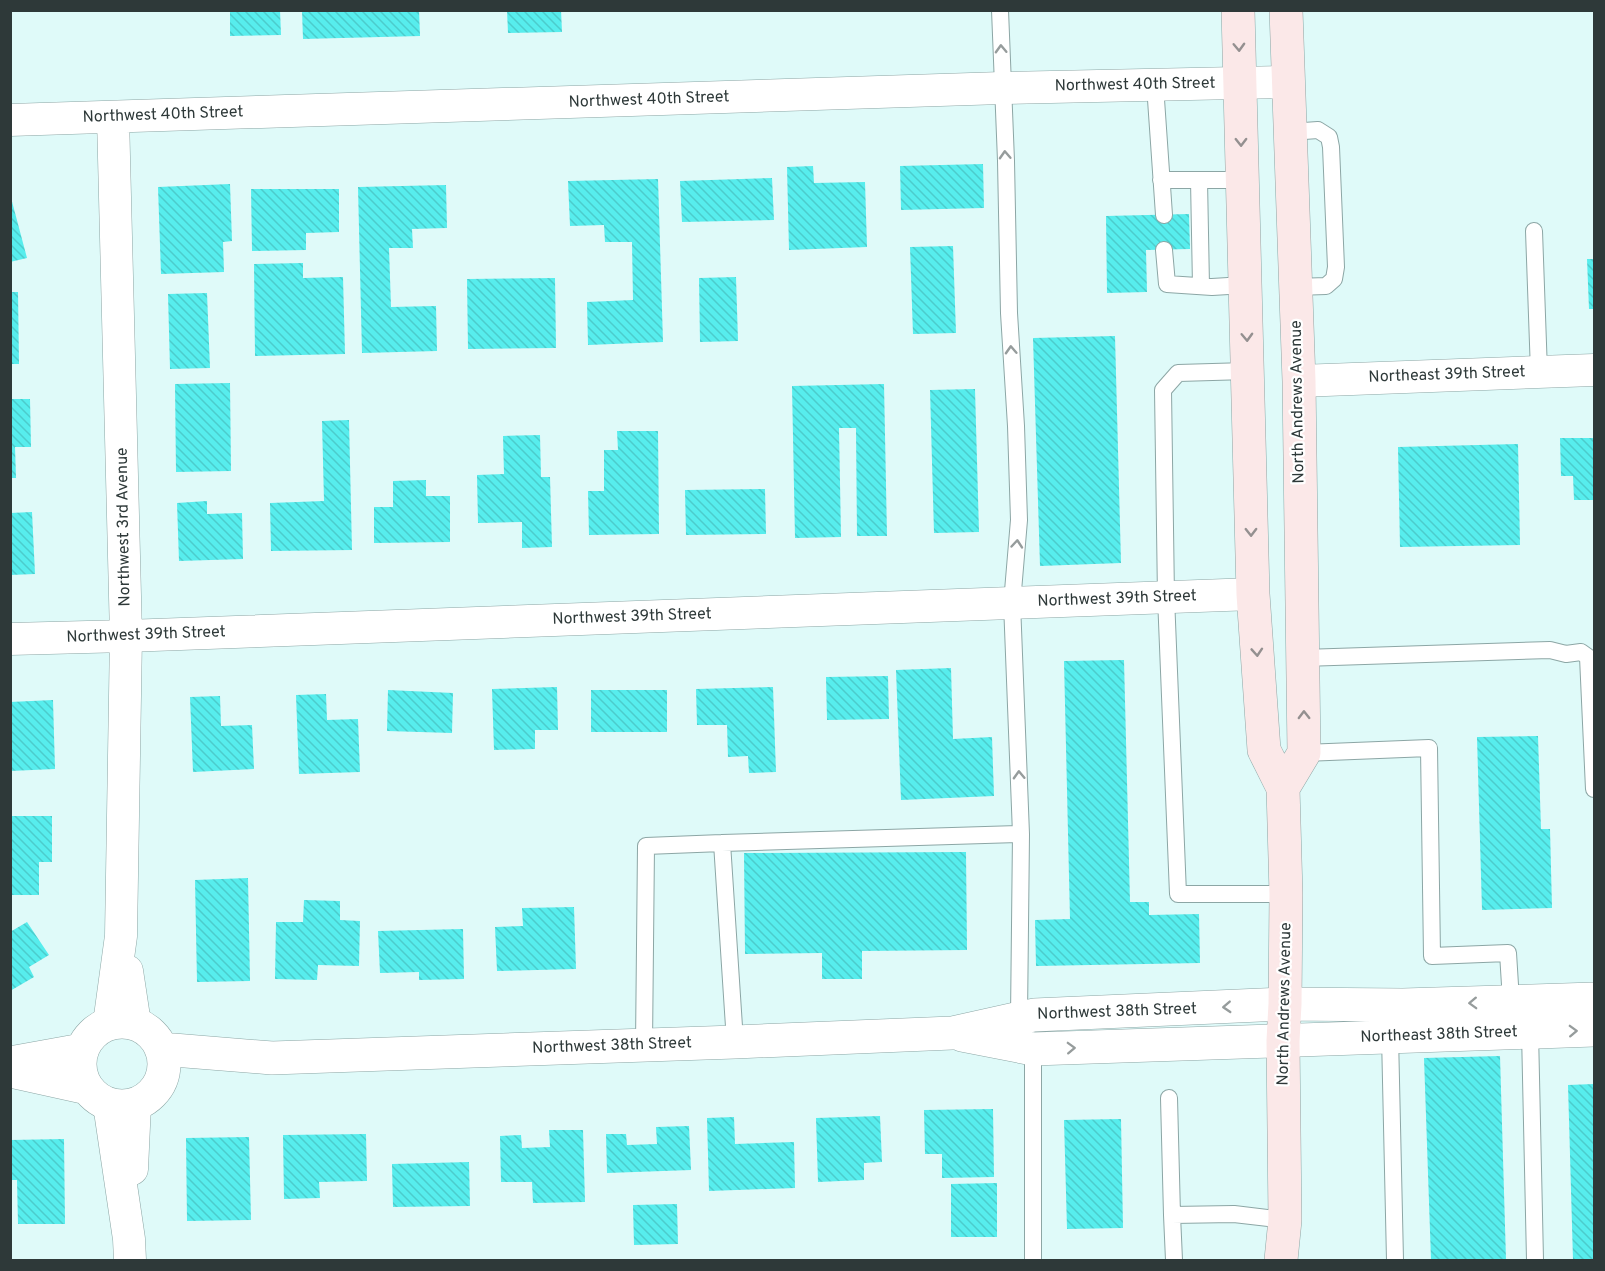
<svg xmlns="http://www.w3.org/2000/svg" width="1605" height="1271" viewBox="0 0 1605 1271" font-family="Overpass,sans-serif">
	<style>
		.building { fill: url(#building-back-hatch) }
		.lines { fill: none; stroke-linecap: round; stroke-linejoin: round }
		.service-casing { stroke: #8ca6a5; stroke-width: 18 }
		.minor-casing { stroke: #8ca6a5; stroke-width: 33 }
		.tertiary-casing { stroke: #8ca6a5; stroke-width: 34 }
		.secondary-casing { stroke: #8ca6a5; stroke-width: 34 }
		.service { stroke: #fff; stroke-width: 16 }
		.minor { stroke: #fff; stroke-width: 32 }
		.tertiary { stroke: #fff; stroke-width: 33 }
		.secondary { stroke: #fbe8e8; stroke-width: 33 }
		.oneway { stroke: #949090 }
		.oneway2 { stroke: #969c9c }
		.labels { text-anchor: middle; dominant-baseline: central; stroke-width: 4.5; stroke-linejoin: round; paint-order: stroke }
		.street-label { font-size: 16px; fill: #2e3939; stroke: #fff }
	</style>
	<defs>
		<pattern id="building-back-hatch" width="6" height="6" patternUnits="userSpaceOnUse" patternTransform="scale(1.5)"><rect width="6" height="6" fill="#57eded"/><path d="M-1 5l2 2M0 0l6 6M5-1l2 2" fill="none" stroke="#4ccccc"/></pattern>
	</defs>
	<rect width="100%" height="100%" fill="#dffaf9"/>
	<path class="building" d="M230 10H280L281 35 230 36Z
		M302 10H419L420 36 303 39Z
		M507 10H561L562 32 508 33Z
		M983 164 984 208 901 210 900 166Z
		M813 166 814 183 865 182 867 247 789 250 787 167Z
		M772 178 774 220 682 222 680 181Z
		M658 179 663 342 588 345 587 302 633 300 632 242H605L604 225 570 226 568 181Z
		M230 184 232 241 223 242 224 272 161 274 158 187Z
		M446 185 447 228 412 229 413 248H389L391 307 436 306 437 351 362 353 358 187Z
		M251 189H339V232L306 233V250L252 251Z
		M10 194 27 258 10 262Z
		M1189 214 1190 249 1146 250 1147 292 1107 293 1106 216Z
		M953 246 956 333 913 334 910 247Z
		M1587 259H1594V309H1589Z
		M303 263V278L343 277 345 354 255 356 254 264Z
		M736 277 738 341 700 342 699 278Z
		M555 278 556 348 468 349 467 279Z
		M10 292H18L19 364H10Z
		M207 293 210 368 170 369 168 294Z
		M1115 336 1121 563 1040 566 1033 338Z
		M230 383 231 471 176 472 175 384Z
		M884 384 887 536H857L856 428H839L841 537 795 538 792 386Z
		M975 389 979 532 934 533 930 390Z
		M10 399H30L31 447H15L16 478H10Z
		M349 420 352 550 271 551 270 503 324 501 322 421Z
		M617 431H658L659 534 589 535 588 491H604V450H618Z
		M540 435 541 477H550L552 547 522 548V522L478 523 477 475 504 474 503 436Z
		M1560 438H1594V500H1574L1573 476H1561Z
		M1518 444 1520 545 1400 547 1398 447Z
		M426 480V496H450V542L374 543V507H393V481Z
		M765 489 766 534 686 535 685 490Z
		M207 501V514L242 513 243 559 179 561 177 503Z
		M32 512 35 574 10 575V513Z
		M1124 660 1130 902H1149V915L1199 914 1200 963 1036 966 1035 920 1070 919 1064 661Z
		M951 668 953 739 992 737 994 796 901 800 896 670Z
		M888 676 889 719 827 720 826 677Z
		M557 687 558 730H535V749L494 750 492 689Z
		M773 687 776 772 749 773 748 756 728 757 727 725H697L696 689Z
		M388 690 453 693 452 733 387 731Z
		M591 690H667V732H591Z
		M326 694 327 720 358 719 360 772 299 774 296 695Z
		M220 696 221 726 252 725 254 769 193 772 190 697Z
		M53 700 55 769 10 771V702Z
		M1538 736 1541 829H1550L1552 908 1482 910 1477 737Z
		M10 816H52V862H39V895H10Z
		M966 852 967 950 862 951V979H822V953L745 954 744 853Z
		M248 878 250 981 197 982 195 880Z
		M304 900 340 901V920L360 921 359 966 318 965 317 980 275 979 276 922H303Z
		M574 907 576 969 497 971 495 927 523 926 522 908Z
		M27 922 49 955 29 967 34 977 10 991V932Z
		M463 929 464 979 419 980V972L380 973 378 931Z
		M1500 1056 1506 1260H1431L1424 1058Z
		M1594 1084V1260H1573L1568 1085Z
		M993 1109 994 1177 942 1178V1154H925L924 1110Z
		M880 1116 882 1162 864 1163V1180L818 1182 816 1118Z
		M734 1117 735 1144 794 1142 795 1188 709 1191 707 1118Z
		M1121 1119 1123 1228 1067 1229 1064 1120Z
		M689 1126 691 1170 607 1173 606 1134H626L627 1145 657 1144 656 1127Z
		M549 1130H583L585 1202 533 1203 532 1182H501L500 1136 521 1135 522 1148 550 1147Z
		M366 1134 367 1181 319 1182 320 1198 284 1199 283 1135Z
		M249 1137 251 1220 187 1221 186 1138Z
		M64 1139 65 1224H18L17 1180H10V1140Z
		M469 1162 470 1206 393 1207 392 1164Z
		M997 1183V1237H951V1184Z
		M677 1204 678 1244 634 1245 633 1205Z"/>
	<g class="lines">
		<g class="service-casing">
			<path id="service" d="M1000 10 1006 161 1009 313 1016 426 1019 520 1012 603 1021 834 1019 1017
				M1155 85 1164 215
				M1290 132 1318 130 1329 137 1331 147 1336 267 1334 279 1326 286 1295 287
				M1161 180H1242
				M1199 180 1201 286
				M1534 231 1539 372
				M1164 250 1167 284 1212 287 1245 285
				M1247 371 1178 373 1163 390 1166 597 1178 894H1286
				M1303 658 1550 650 1566 654 1581 652 1588 657 1594 789
				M1304 753 1429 748 1432 956 1508 953 1511 1001
				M1530 1032 1535 1260
				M1390 1036 1395 1260
				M735 1042 722 843 1021 834
				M644 1045 646 846 722 843
				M1033 1049V1260
				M1169 1098 1172 1215
				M1174 1260 1172 1215 1234 1214 1285 1220"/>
		</g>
		<g class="minor-casing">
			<path id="minor" d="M10 120 1002 88 1288 82
				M1299 381 1594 370
				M10 639 126 636 1253 594
				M127 971 135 1024
				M109 1024 121 936 126 636 113 117
				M109 1104 129 1239 130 1260
				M132 1169 135 1104"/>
		</g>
		<g class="tertiary-casing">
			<path id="tertiary" d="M80 1064a42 42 0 1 1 84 0a42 42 0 1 1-84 0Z
				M962 1035 1033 1049 1594 1030
				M161 1049 272 1058 735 1042 952 1033 1034 1015 1285 1004 1403 1005 1594 999
				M10 1063 82 1050
				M10 1071 87 1088"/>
		</g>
		<g class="secondary-casing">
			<path id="secondary" d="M1238 10 1253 594 1264 750 1283 788 1286 894 1285 1004 1283 1041 1285 1220 1281 1260
				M1283 788 1304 753 1299 381 1286 10"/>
		</g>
		<use href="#service" class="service"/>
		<use href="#minor" class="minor"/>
		<use href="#tertiary" class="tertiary"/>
		<use href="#secondary" class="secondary"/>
	</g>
	<defs><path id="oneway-chevron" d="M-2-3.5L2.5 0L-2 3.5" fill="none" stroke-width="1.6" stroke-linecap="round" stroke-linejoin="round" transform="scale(1.5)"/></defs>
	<g class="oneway">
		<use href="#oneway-chevron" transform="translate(1239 47) rotate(88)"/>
		<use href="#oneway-chevron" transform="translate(1241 142) rotate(89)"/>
		<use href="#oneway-chevron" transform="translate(1247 337) rotate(88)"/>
		<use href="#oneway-chevron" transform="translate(1251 532) rotate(89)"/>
		<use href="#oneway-chevron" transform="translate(1257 652) rotate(86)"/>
		<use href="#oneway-chevron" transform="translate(1304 715) rotate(-91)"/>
	</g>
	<g class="oneway2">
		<use href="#oneway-chevron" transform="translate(1001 49) rotate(-92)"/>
		<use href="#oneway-chevron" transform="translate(1005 155) rotate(-93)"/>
		<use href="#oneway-chevron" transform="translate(1011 350) rotate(-93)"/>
		<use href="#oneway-chevron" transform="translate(1017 544) rotate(-85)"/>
		<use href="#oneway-chevron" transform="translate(1019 775) rotate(-92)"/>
		<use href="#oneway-chevron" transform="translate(1473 1003) rotate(178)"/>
		<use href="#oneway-chevron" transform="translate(1227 1007) rotate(177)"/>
		<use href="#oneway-chevron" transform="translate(1573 1031) rotate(-2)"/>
		<use href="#oneway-chevron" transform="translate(1071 1048) rotate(-2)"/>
	</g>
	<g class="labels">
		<g class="street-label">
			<text transform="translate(1135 85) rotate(-1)">Northwest 40th Street</text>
			<text transform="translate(649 100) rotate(-2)">Northwest 40th Street</text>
			<text transform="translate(163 115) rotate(-2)">Northwest 40th Street</text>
			<text transform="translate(1447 375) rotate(-2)">Northeast 39th Street</text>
			<text transform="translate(1298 402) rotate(-91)">North Andrews Avenue</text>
			<text transform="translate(124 527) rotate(-91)">Northwest 3rd Avenue</text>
			<text transform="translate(1117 599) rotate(-2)">Northwest 39th Street</text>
			<text transform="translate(632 617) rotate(-2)">Northwest 39th Street</text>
			<text transform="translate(146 635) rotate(-2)">Northwest 39th Street</text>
			<text transform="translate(1285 1004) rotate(-89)">North Andrews Avenue</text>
			<text transform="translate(1117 1012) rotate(-2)">Northwest 38th Street</text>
			<text transform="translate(1439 1035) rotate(-2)">Northeast 38th Street</text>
			<text transform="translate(612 1046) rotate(-2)">Northwest 38th Street</text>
		</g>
	</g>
	<rect width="1605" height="1271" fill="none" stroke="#2e3939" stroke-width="24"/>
</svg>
